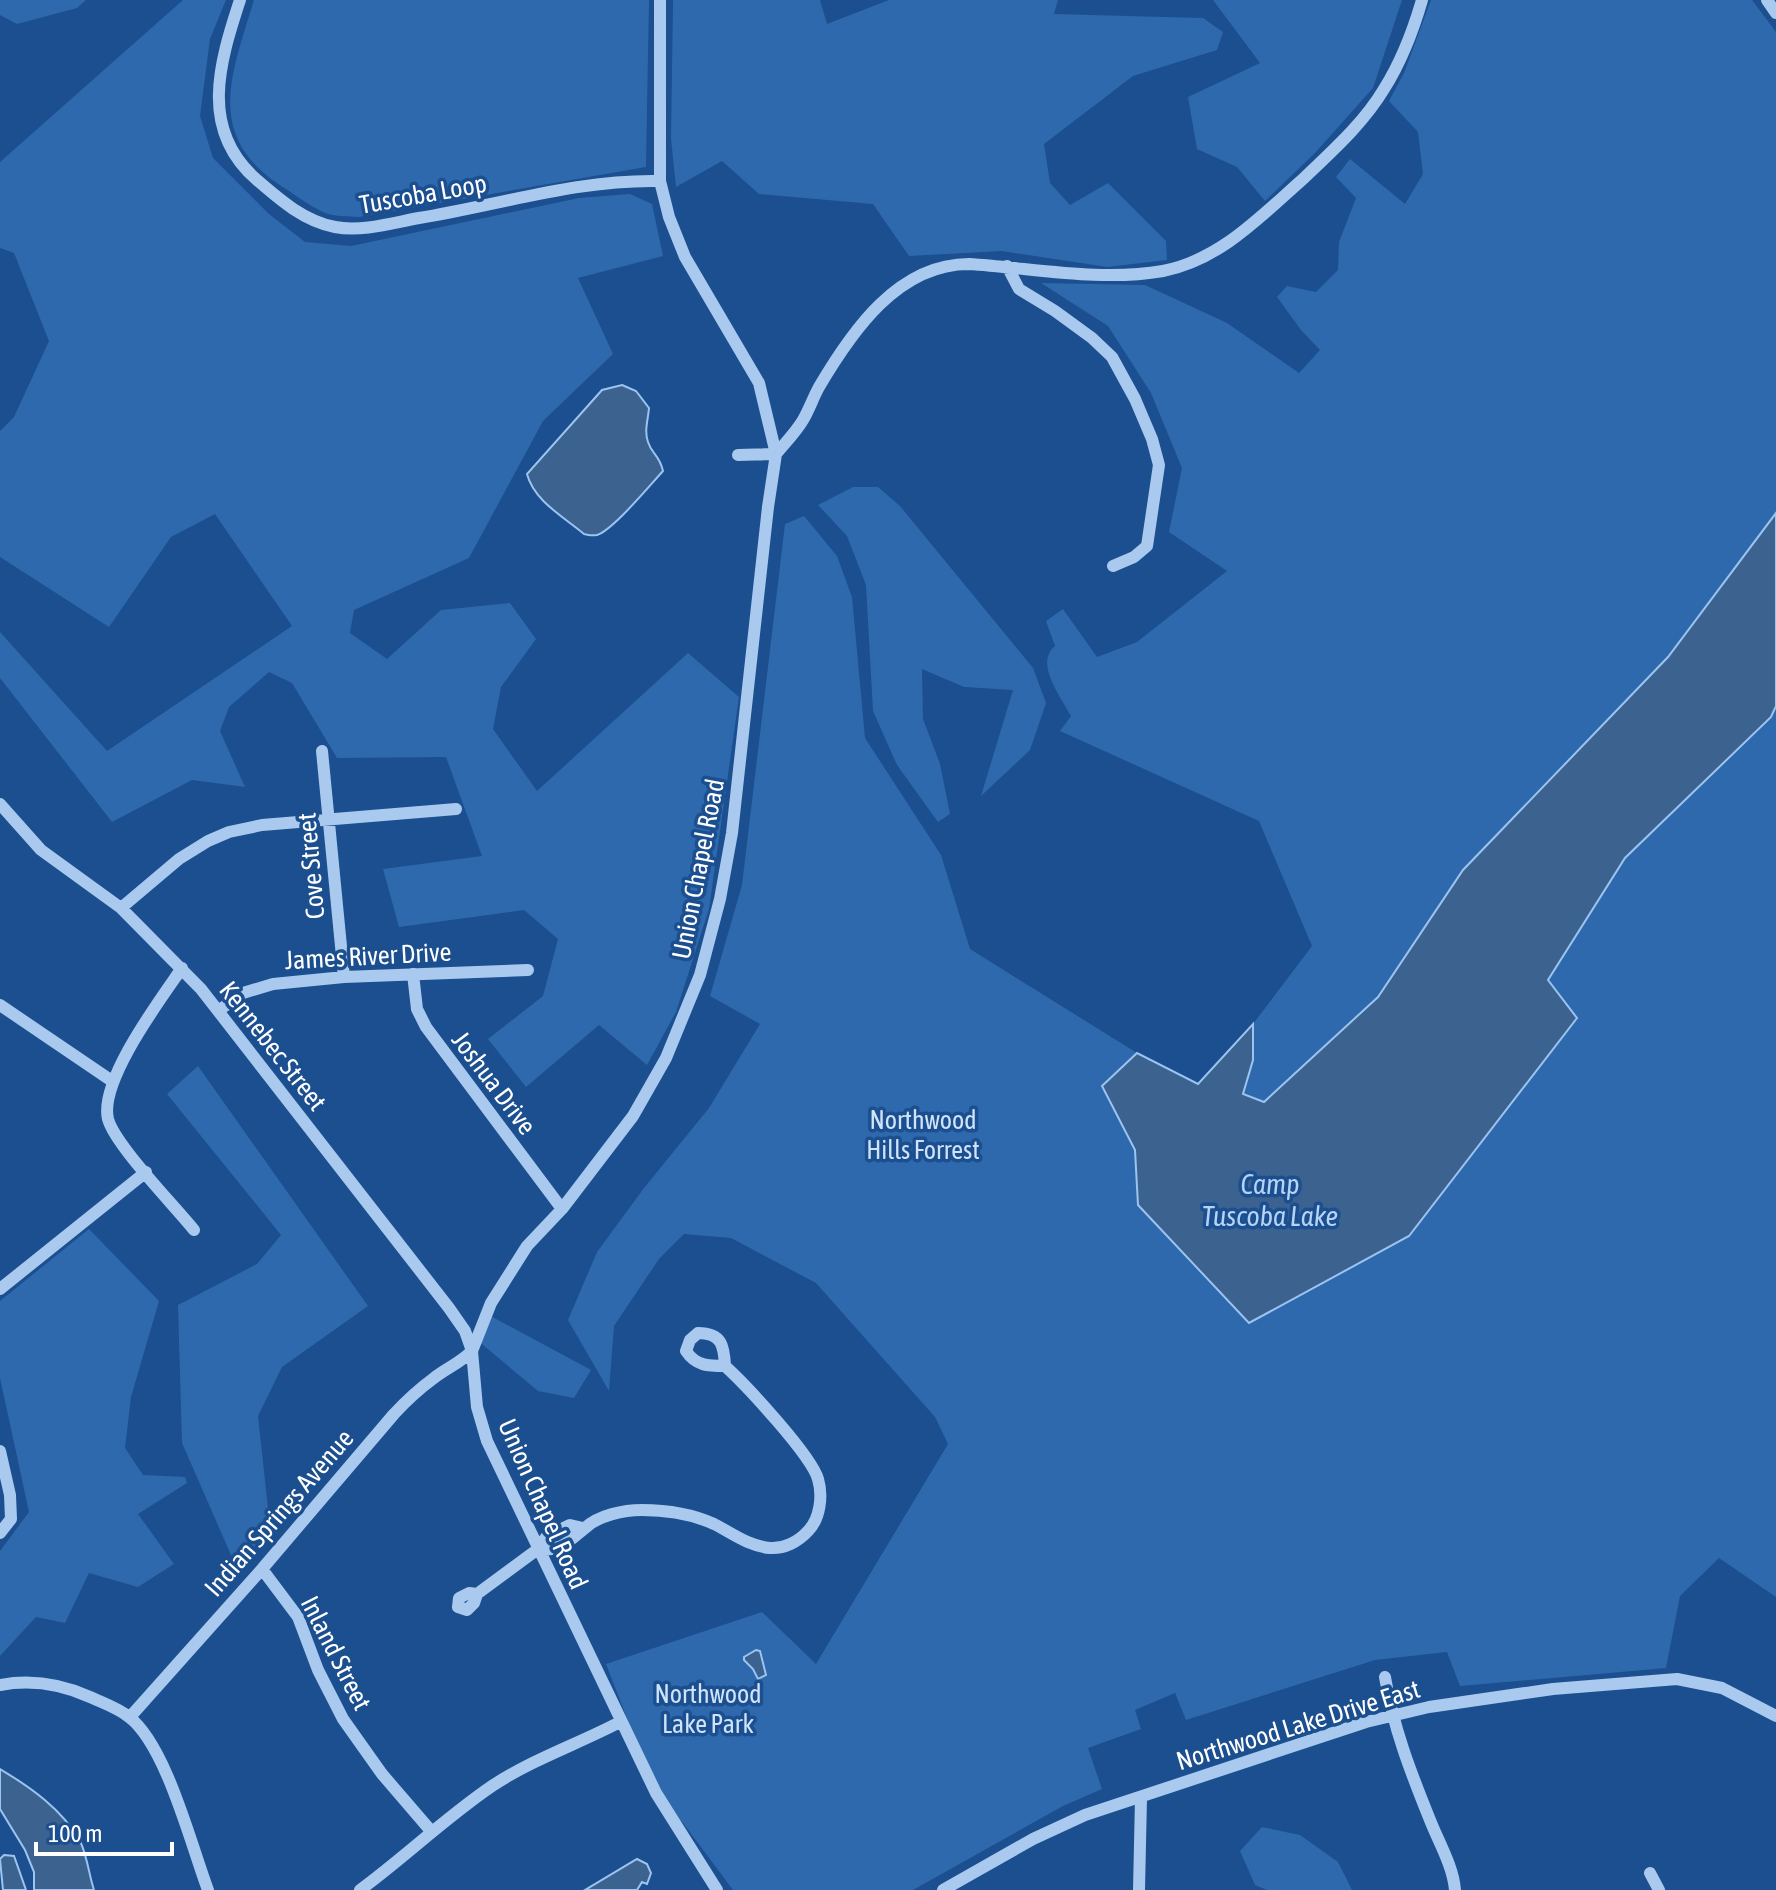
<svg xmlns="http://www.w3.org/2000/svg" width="1776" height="1890" viewBox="0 0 1776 1890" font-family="'Asap Condensed',sans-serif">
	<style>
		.green { fill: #2e69ad }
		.water { fill: #3c6290; stroke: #9cc4f0; stroke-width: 2 }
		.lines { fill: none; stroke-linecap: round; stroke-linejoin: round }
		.minor { stroke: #a9c9ee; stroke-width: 12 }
		.labels { text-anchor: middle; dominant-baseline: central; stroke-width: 7; stroke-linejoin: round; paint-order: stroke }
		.street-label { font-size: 26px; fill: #fff; stroke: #1b4f8f }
		.park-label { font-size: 26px; fill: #cfe3fa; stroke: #1b4f8f }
		.water-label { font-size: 28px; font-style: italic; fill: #b5d3f5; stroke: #1b4f8f }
	</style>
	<rect width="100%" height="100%" fill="#1b4f8f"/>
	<path class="green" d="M0 0H86L77 8 17 24 0 15Z
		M183 0H226L210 39 200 116 213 158 269 214 305 242 351 246 579 198 630 194 652 204 663 256 578 278 613 354 543 421 469 558 354 610 350 633 387 659 441 610 510 603 536 639 501 687 493 729 537 791 688 653 739 697 709 909 676 1012 647 1065 599 1025 526 1087 488 1039 543 996 558 939 524 910 399 927 383 869 482 856 446 757 337 758 292 683 269 672 229 707 220 731 245 787 192 780 112 822 0 678V632L107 751 292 626 215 514 171 537 109 627 0 557V431L14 417 49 341 14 253 0 248V162Z
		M254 0H649L646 167 359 217C348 216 333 217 323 212 310 206 298 197 286 189 203 138 231 76 254 0Z
		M673 0H820L827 24 889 0H1058L1054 14 1203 18 1223 32 1217 50 1133 76 1044 144 1050 183 1070 205 1108 183 1166 241 1167 260 1107 267 1002 251 909 256 873 204 759 194 722 161 676 187 671 139Z
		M1213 0H1402L1373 88 1315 153 1265 201 1237 167 1197 149 1188 97 1260 63Z
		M1431 0H1752L1776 32V513L1668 657 1463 870 1378 997 1264 1103 1243 1094 1253 1060V1024L1312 946 1259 821 1060 731 1071 716C1061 697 1034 663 1055 646L1046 621 1063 609 1097 657 1137 642 1227 571 1169 532 1182 468 1151 393 1108 326 1041 283 1145 285 1227 323 1299 373 1320 350 1301 330 1277 297 1287 286 1316 292 1338 270 1339 242 1356 198 1336 177 1350 159 1405 204 1423 174 1418 132 1389 101 1404 73Z
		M853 487H878L900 506 1033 668 1046 703 1030 750 981 796 1013 690 964 687 922 669 923 719 940 764 950 814 938 822 897 765 873 711 866 585 847 536 818 505Z
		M804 516 837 556 852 597 865 738 941 855 970 949 1137 1053 1102 1087 1135 1150 1138 1205 1548 980 1624 858 1771 717 1776 706V1597L1719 1558 1680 1596 1666 1668 1460 1686 1447 1652 1375 1660 1186 1720 1175 1693 1135 1710 1141 1729 1088 1748 1102 1789 1063 1806 913 1890H733L683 1823 656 1793 606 1664 762 1612 816 1664 948 1444 935 1417 816 1283 731 1238 684 1234 659 1259 614 1326 609 1391 568 1320 597 1252 644 1188 709 1108 760 1024 710 996 742 885 785 524Z
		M198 1066 368 1306 282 1367 258 1416 271 1536 238 1571 182 1443 178 1305 257 1264 281 1235 167 1094Z
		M89 1229 159 1301 131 1397 125 1448 143 1475 185 1477 187 1483 138 1514 174 1564 138 1587 89 1573 65 1623 36 1617 0 1656V1551L29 1512 0 1378V1301Z
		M487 1314 591 1370 574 1398 538 1391 477 1340Z
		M1262 1827 1300 1835 1338 1862 1352 1890H1267L1255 1885 1240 1851Z"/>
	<path class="water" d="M622 385 636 391 649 408C648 420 644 431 648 442 652 455 659 454 663 471 650 485 613 530 597 535 592 536 589 535 584 534 564 517 534 501 527 474L602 390Z
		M1776 513V706L1771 717 1625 858 1548 980 1577 1018 1409 1236 1249 1323 1138 1205 1135 1150 1102 1086 1137 1053 1198 1084 1253 1024V1060L1243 1094 1264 1102 1378 997 1463 870 1668 657Z
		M756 1650 760 1651 766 1675 758 1679 753 1669 744 1660V1657Z
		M0 1769C30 1787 62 1809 80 1841 87 1855 89 1875 94 1890H34V1872L25 1850 0 1809Z
		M4 1855 14 1856 26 1890H3L0 1859Z
		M637 1859 647 1864 651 1873 647 1884 642 1882 637 1890H585Z"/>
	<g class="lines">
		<path class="minor" d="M240 0C219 64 199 130 257 180 280 200 304 221 335 227 362 232 392 223 419 218 499 205 579 179 660 181
			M660 0V181L669 217 685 257 759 383 776 454 768 507 732 833 720 899 700 975 666 1058 633 1116 562 1209 527 1246 491 1303 472 1351 477 1407 487 1441 656 1793 717 1890
			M1767 0 1776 13
			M1007 266 1019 289 1055 311 1092 338 1112 357 1135 399 1152 439 1159 465 1147 546 1134 557 1113 566
			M738 455 776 454C785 443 796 432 803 420 809 410 813 398 819 387 852 331 898 264 969 264 1033 268 1100 282 1163 271 1220 260 1261 216 1303 179 1332 151 1363 124 1384 89 1401 62 1413 31 1422 0
			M322 751 344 977
			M0 804 41 850 121 908 201 989 449 1308 465 1331 472 1351C460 1363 447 1368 434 1378 419 1389 406 1401 394 1414L262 1569 130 1717
			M121 908 179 859 208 841 229 832 262 825 456 809
			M182 968C160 1000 99 1081 108 1119 115 1145 174 1205 194 1230
			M413 974 417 1009 426 1027 562 1209
			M0 1005 112 1081
			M218 1011 243 993 273 984 344 977 528 970
			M0 1289 146 1172
			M698 1333C722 1333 724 1346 725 1366 708 1366 696 1366 686 1351L690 1340Z
			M0 1451 10 1495 11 1519 0 1533
			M583 1528 570 1525 547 1536 538 1549C561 1552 569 1541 585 1528 599 1515 624 1510 642 1510 667 1510 692 1514 714 1524 732 1533 748 1546 770 1548 784 1549 798 1542 808 1531 820 1519 823 1496 818 1479 811 1455 746 1385 725 1366
			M262 1569 298 1617 318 1670 343 1719 382 1774 431 1831
			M469 1593 477 1594 474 1603 467 1610 458 1607 459 1598Z
			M477 1594 538 1549
			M1385 1677C1393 1727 1411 1773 1430 1820 1439 1843 1453 1866 1455 1890
			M0 1685C32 1679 61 1684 90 1697 103 1703 118 1708 129 1717 166 1745 191 1845 208 1890
			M1650 1873 1659 1890
			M360 1890C405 1857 445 1818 492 1786 531 1760 578 1744 620 1722
			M943 1890 1033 1839 1085 1815 1366 1722 1429 1707 1553 1689 1677 1679 1722 1688 1776 1716
			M1139 1890 1141 1798"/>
	</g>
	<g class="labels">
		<g class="street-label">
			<text transform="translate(423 194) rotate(-10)">Tuscoba Loop</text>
			<text transform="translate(311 866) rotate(-95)">Cove Street</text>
			<text transform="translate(698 869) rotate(-79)">Union Chapel Road</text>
			<text transform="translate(368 956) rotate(-3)">James River Drive</text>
			<text transform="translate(273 1046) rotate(52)">Kennebec Street</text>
			<text transform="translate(494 1083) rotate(53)">Joshua Drive</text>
			<text transform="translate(543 1504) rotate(66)">Union Chapel Road</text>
			<text transform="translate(279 1513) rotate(-49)">Indian Springs Avenue</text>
			<text transform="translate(336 1653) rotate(63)">Inland Street</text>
			<text transform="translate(1298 1725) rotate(-17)">Northwood Lake Drive East</text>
		</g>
		<g class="park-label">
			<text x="923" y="1120">Northwood<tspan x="923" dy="30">Hills Forrest</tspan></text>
			<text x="708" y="1694">Northwood<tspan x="708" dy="30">Lake Park</tspan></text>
		</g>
		<g class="water-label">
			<text x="1270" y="1184">Camp<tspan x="1270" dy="32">Tuscoba Lake</tspan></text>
		</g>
	</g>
	<path d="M36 1842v12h136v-12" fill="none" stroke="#ffffff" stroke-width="4"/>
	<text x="48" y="1842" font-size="24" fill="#ffffff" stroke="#1b4f8f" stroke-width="6" paint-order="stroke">100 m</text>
</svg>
